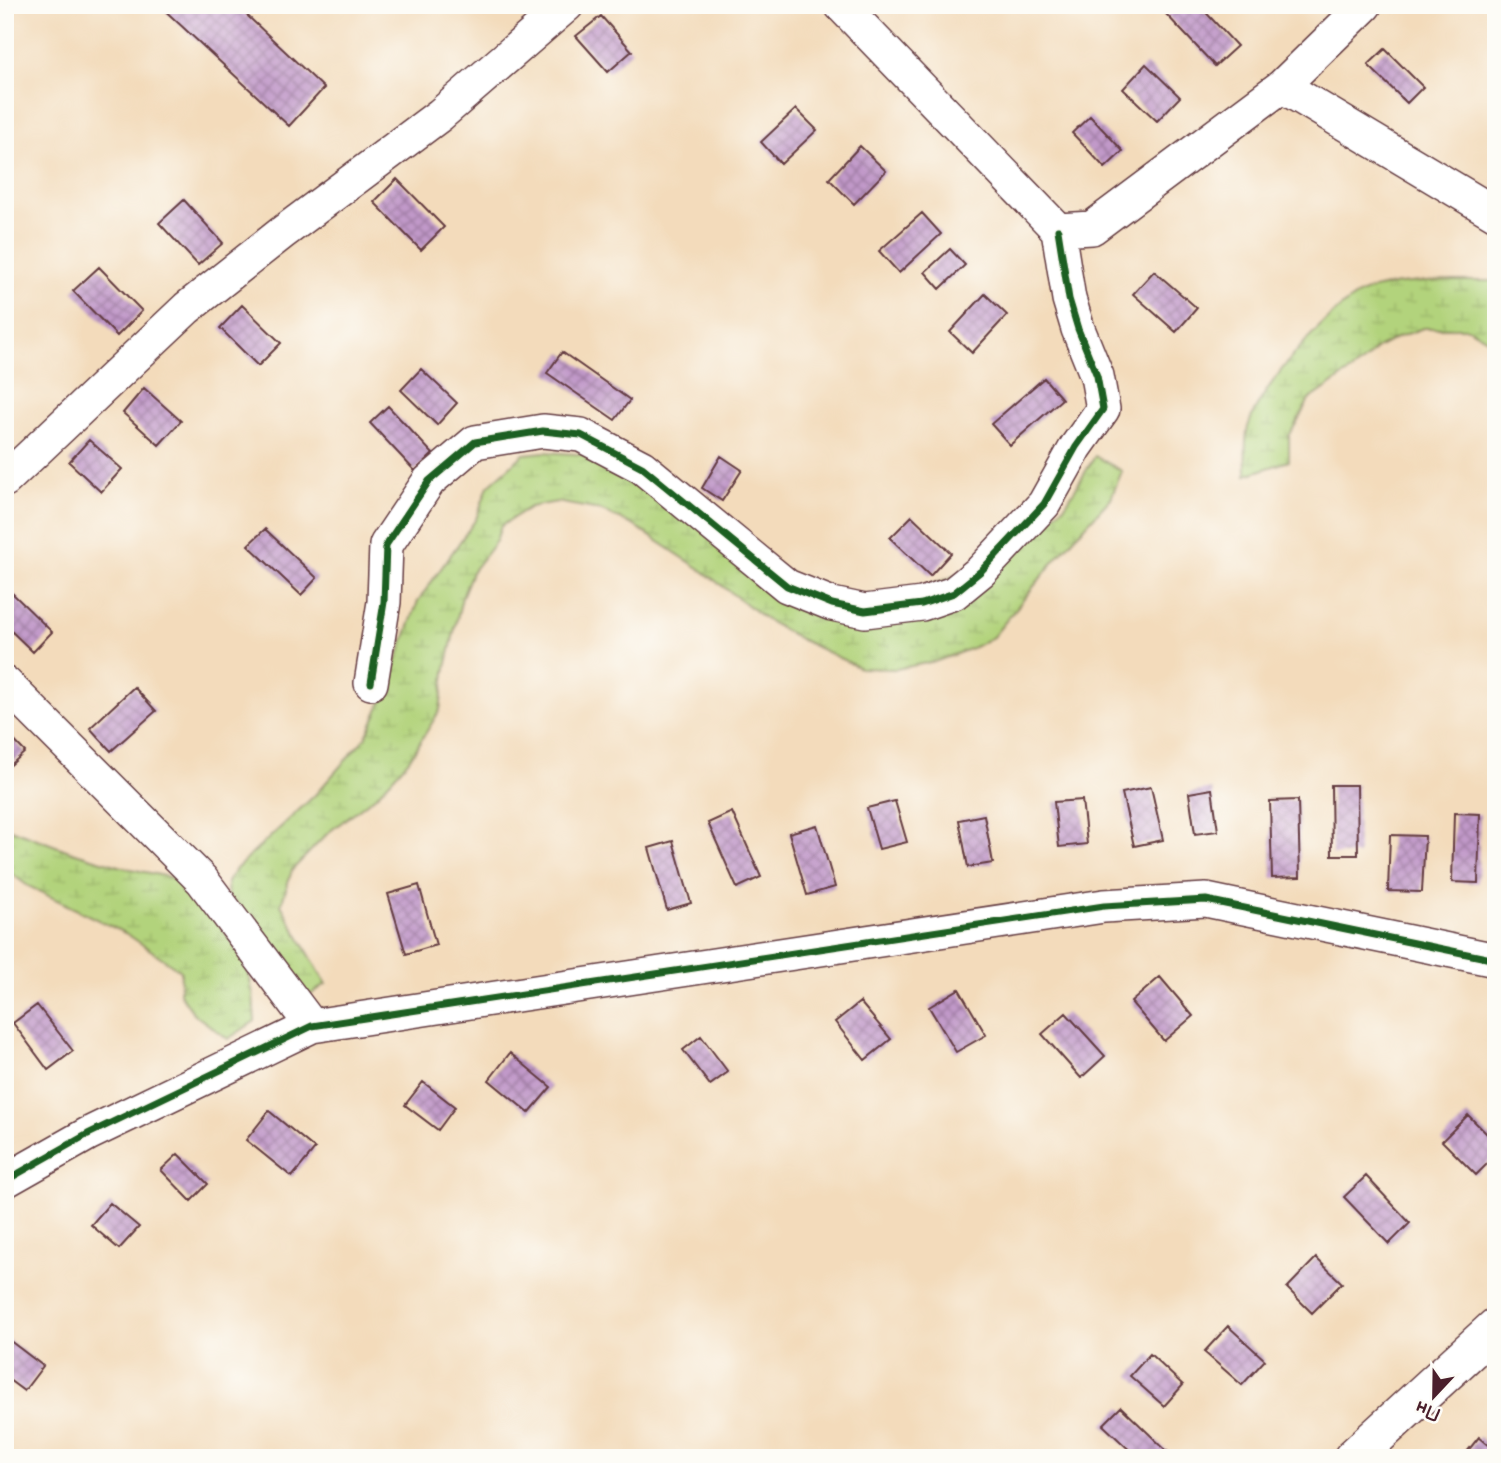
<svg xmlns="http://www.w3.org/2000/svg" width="1501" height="1463" viewBox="0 0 1501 1463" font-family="'Balsamiq Sans',sans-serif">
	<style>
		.wetland { fill: url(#wetland-marsh); stroke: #7e7953; stroke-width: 2 }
		.building { fill: url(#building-cross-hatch) }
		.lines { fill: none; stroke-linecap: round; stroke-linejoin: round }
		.minor-casing { stroke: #633b41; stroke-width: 36 }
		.tertiary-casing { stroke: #633b41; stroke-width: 41 }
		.minor { stroke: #fff; stroke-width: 33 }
		.tertiary { stroke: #fff; stroke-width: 38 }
		.cycleway-casing { stroke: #fdfcf7; stroke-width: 11 }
		.cycleway { stroke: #1b5e20; stroke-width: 7 }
	</style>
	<defs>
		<pattern id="wetland-marsh" width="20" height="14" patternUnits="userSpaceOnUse" patternTransform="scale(1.75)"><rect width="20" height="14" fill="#b2d37b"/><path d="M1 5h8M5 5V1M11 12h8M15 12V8" fill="none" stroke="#9bb56a"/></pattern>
		<pattern id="building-cross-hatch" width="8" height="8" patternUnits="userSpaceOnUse" patternTransform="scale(1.75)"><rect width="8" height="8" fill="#c199c9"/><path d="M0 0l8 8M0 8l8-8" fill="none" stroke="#9f7ca3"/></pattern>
	</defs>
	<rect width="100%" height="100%" fill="#fdfcf7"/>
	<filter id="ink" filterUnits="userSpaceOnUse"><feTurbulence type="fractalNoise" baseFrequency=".0143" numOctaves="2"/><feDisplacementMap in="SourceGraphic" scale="14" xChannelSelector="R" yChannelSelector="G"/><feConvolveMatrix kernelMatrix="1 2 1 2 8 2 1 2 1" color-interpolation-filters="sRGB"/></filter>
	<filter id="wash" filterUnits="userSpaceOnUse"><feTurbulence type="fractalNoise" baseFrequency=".00686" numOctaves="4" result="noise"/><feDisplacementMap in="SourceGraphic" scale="28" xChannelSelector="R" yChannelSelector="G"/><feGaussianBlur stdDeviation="1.57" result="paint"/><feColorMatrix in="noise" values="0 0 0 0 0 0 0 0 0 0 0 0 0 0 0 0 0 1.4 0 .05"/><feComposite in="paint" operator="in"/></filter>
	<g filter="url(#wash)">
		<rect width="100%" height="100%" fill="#f3dbbb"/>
		<path class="wetland" d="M1453 281H1496V344L1468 328H1423L1396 338 1377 348 1361 364 1309 400 1289 436V461L1246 475C1246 460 1244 442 1248 427 1258 390 1332 303 1367 291 1394 282 1425 282 1453 281Z
			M544 452 590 455 638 478 838 622 1015 552 1066 504 1095 456 1122 471 1111 498 1059 555 993 637 972 648 937 661 896 669 860 668 800 639 768 621 700 569 633 525 600 510 557 502 530 507 501 526 496 541 472 572 462 597 445 672 440 710 409 760 377 795 329 832 292 870 281 905 326 984 303 1000 228 901 227 882 236 869 315 795 366 737 384 697 418 601 476 519 488 486 524 454Z
			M5 827 72 852 126 868 188 881 246 962 253 994 255 1021 228 1039 194 1014 180 994 181 971 127 934 28 886 5 869Z"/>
		<g id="blocks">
			<path class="building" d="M159 5H236L324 88 289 126Z
				M1176 5H1199L1237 46 1215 66 1166 14Z
				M601 16 632 51 608 72 576 36Z
				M1385 49 1423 87 1407 103 1368 65Z
				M1146 64 1180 97 1157 121 1123 89Z
				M796 109 817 130 781 164 761 142Z
				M1090 116 1123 151 1105 168 1072 133Z
				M860 146 886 171 854 204 829 179Z
				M397 179 444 227 421 250 374 202Z
				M184 200 223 243 198 265 159 223Z
				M922 213 941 234 899 273 879 251Z
				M950 249 965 265 940 289 925 272Z
				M99 267 142 311 117 336 73 291Z
				M1154 271 1197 308 1176 332 1133 294Z
				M985 294 1007 315 972 353 950 332Z
				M242 305 281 343 258 366 220 328Z
				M562 352 630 400 615 420 547 373Z
				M421 369 457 403 437 425 401 390Z
				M1044 378 1062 399 1010 445 991 424Z
				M144 388 181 421 159 445 123 413Z
				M388 406 433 454 415 471 370 423Z
				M89 440 122 469 101 492 69 462Z
				M721 456 742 470 722 501 702 488Z
				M912 516 951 553 930 576 890 538Z
				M265 529 317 578 301 595 248 545Z
				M11 592 52 632 33 652 5 625V598Z
				M134 687 156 711 111 751 90 728Z
				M5 731 25 752 5 770Z
				M1331 785H1357L1358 855H1332Z
				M1151 787 1163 840 1134 846 1122 793Z
				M1212 789 1218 831 1195 834 1189 793Z
				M1082 800 1087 844 1059 847 1054 802Z
				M1298 800 1300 877 1272 878 1270 801Z
				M895 801 907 842 879 849 867 808Z
				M732 812 761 877 737 888 708 823Z
				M1454 813 1480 814 1478 883 1452 882Z
				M984 815 993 863 968 867 959 820Z
				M817 825 835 887 807 895 789 833Z
				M1390 835 1425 836 1422 892 1388 891Z
				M673 841 691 903 667 910 649 848Z
				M419 885 436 945 406 954 388 894Z
				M1160 977 1193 1016 1164 1041 1131 1002Z
				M959 989 986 1035 956 1052 929 1007Z
				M860 1002 891 1039 865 1060 835 1022Z
				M37 1005 73 1051 48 1070 13 1023Z
				M1066 1013 1105 1056 1081 1078 1042 1034Z
				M701 1036 728 1072 710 1085 683 1050Z
				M510 1053 551 1087 529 1113 489 1080Z
				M423 1082 455 1107 438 1130 405 1105Z
				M269 1111 315 1149 292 1177 246 1140Z
				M1468 1115 1496 1143V1155L1476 1175 1442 1141Z
				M178 1154 208 1184 191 1201 161 1170Z
				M1366 1176 1410 1223 1389 1244 1344 1197Z
				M110 1203 139 1227 119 1249 91 1225Z
				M1316 1258 1342 1283 1312 1313 1287 1288Z
				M1228 1326 1265 1360 1242 1385 1204 1352Z
				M5 1337 43 1366 24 1391 5 1377Z
				M1150 1354 1183 1385 1164 1406 1130 1376Z
				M1121 1407 1172 1456 1170 1458H1138L1103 1425Z
				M1479 1437 1496 1451V1458H1462Z"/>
		</g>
	</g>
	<g filter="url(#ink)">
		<use href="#blocks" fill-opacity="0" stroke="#633b41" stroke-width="2"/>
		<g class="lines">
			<g class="minor-casing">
				<path id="minor" d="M841 5 1058 230 1092 228 1282 86 1496 214
					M1282 86 1365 5
					M5 480 187 308 282 233 440 115 567 5
					M5 683 202 880 312 1026
					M371 683 384 602 386 545 429 481 475 442 543 431 581 435 642 467 787 586 832 604 865 611 922 604 954 593 981 571 1044 504 1076 447 1103 409 1097 376 1078 329 1069 299 1058 230
					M5 1181 88 1134 312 1026 1104 906 1206 900 1496 960"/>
			</g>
			<g class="tertiary-casing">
				<path id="tertiary" d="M1353 1458 1496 1327"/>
			</g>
			<use href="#minor" class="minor"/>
			<use href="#tertiary" class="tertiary"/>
			<g class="cycleway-casing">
				<path id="cycleway" d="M371 683 384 602 386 545 429 481 475 442 543 431 581 435 642 467 787 586 832 604 865 611 922 604 954 593 981 571 1044 504 1076 447 1103 409 1097 376 1078 329 1069 299 1058 230
					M5 1181 88 1134 312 1026 1104 906 1206 900 1496 960"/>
			</g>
			<use href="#cycleway" class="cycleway"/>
		</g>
	</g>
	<rect width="1501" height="1463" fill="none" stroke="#fdfcf7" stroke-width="28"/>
	<g transform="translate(1434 1396) rotate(202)" stroke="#fdfcf7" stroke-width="5" paint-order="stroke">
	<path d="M0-5L12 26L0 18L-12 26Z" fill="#4a1f2b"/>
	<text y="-10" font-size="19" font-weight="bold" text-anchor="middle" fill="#4a1f2b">Пн</text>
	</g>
</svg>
